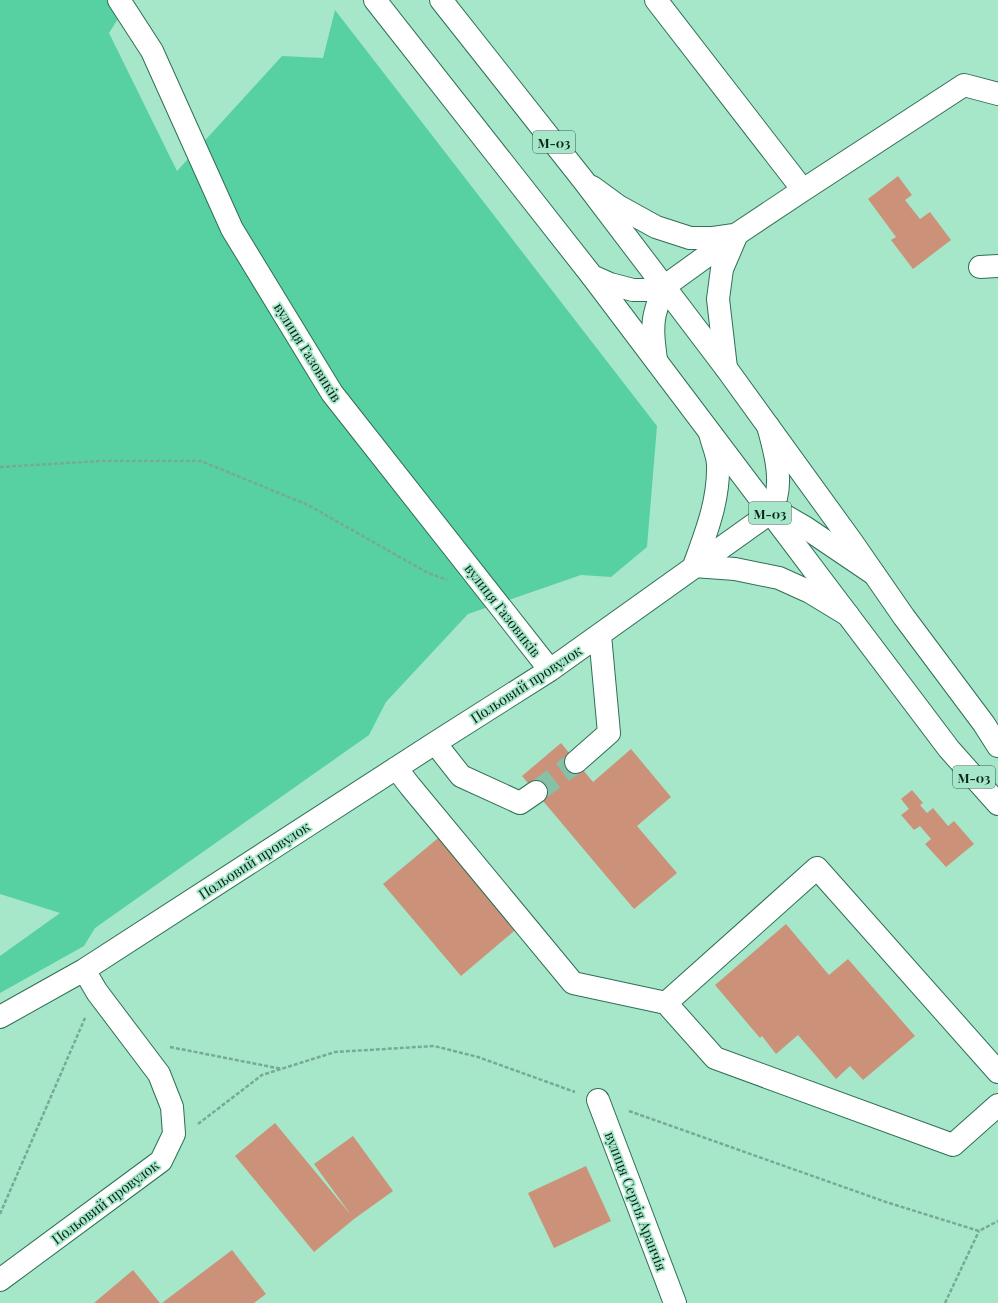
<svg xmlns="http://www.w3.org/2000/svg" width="998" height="1303" viewBox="0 0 998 1303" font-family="'Playfair Display',serif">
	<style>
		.green { fill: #58d1a2 }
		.building { fill: #cb9279 }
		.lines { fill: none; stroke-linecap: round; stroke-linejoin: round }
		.minor-tunnel { stroke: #86c0a6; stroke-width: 22; stroke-dasharray: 22 11; stroke-linecap: butt }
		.minor-casing { stroke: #2f6f56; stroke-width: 24 }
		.highway-casing { stroke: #2f6f56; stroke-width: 24 }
		.path { stroke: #76ab93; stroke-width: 2.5; stroke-dasharray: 4 2; stroke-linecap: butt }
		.minor { stroke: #fff; stroke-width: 22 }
		.highway { stroke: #fff; stroke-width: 22 }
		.labels { text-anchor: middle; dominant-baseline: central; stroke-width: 3.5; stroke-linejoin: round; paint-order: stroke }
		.shield { fill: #a6e7c9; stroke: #375e4d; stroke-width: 1 }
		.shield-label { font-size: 13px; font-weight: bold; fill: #082318 }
		.street-label { font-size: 14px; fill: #082318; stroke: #a6e7c9 }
	</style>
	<rect width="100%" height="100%" fill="#a6e7c9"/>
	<path class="green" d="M0 0H130L109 33 177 171 282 56 323 58 335 10 657 426 647 547 611 577 581 575 468 614 386 702 369 735 95 928 84 946 0 993V956L60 913 0 894Z"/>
	<path class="building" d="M898 176 912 195 905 200 920 219 930 212 951 240 913 269 891 240 896 237 868 199Z
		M561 743 593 782 631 749 671 797 637 826 677 873 634 909 522 776Z
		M912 790 923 803 920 805 927 813 933 808 948 826 954 821 974 844 946 867 925 844 931 839 920 826 914 830 901 815 909 809 901 799Z
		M443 834 520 926 461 976 383 884Z
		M786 924 829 975 848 959 915 1036 863 1080 850 1066 836 1079 798 1035 776 1054 762 1036 760 1038 715 985Z
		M275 1123 351 1215 314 1164 353 1136 393 1191 354 1219 314 1252 235 1156Z
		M586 1166 611 1221 554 1248 528 1193Z
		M232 1250 266 1294 254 1303H162Z
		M133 1270 160 1303H94Z"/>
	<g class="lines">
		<path class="minor-tunnel" d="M536 792 576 762"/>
		<g class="minor-casing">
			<path id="minor" d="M119 0 152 51 232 229 332 393 550 670
				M656 0 803 190
				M592 187 618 206 656 227 690 238H713L734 235
				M980 267 998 266
				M592 276 610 284 633 290H650L665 286 737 234 803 190 964 85 998 94
				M656 360C654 344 651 326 656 310 658 302 662 294 665 286
				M726 368 718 299 722 269 737 234
				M768 426C774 448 782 475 776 498 774 503 772 508 770 513
				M710 433C712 443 718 455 718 465 719 501 706 533 694 566L735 569 779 578 810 592 848 615
				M770 513 787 517 806 528 874 574
				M435 743 461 776 520 803 536 792
				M576 762 609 733 600 635
				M396 768 410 786 573 983 666 1003 715 1058 953 1145 998 1105
				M666 1003 817 868 998 1072
				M0 1017 84 970
				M598 1100 675 1303
				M0 1280 161 1161 174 1134 172 1107 159 1074 97 992 84 970 435 743 550 670 770 513"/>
		</g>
		<g class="highway-casing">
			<path id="highway" d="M375 0 592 276 949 749 998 804
				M441 0 584 181 726 368 852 542 904 617 984 724 998 746"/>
		</g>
		<path class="path" d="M0 467 101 461H201L308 505 428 573 447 580
			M170 1047 282 1069
			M629 1111 886 1202 979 1231 998 1221
			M198 1124 262 1075 335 1052 434 1046 478 1057 575 1092
			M0 1214 85 1018
			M945 1303 979 1231"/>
		<use href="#minor" class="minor"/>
		<use href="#highway" class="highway"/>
	</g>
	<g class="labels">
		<g class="shield">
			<rect x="533" y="131" width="42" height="22" rx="3"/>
			<rect x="749" y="502" width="42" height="22" rx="3"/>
			<rect x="953" y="766" width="42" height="22" rx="3"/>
		</g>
		<g class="shield-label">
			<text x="554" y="142">М-03</text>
			<text x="770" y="513">М-03</text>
			<text x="974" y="777">М-03</text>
		</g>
		<g class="street-label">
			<text transform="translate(308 352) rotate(58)">вулиця Газовиків</text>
			<text transform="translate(503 610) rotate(52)">вулиця Газовиків</text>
			<text transform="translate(526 684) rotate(-33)">Польовий провулок</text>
			<text transform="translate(254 860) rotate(-33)">Польовий провулок</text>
			<text transform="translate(636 1201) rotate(69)">вулиця Сергія Аранчія</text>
			<text transform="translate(105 1202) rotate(-37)">Польовий провулок</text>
		</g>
	</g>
</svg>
